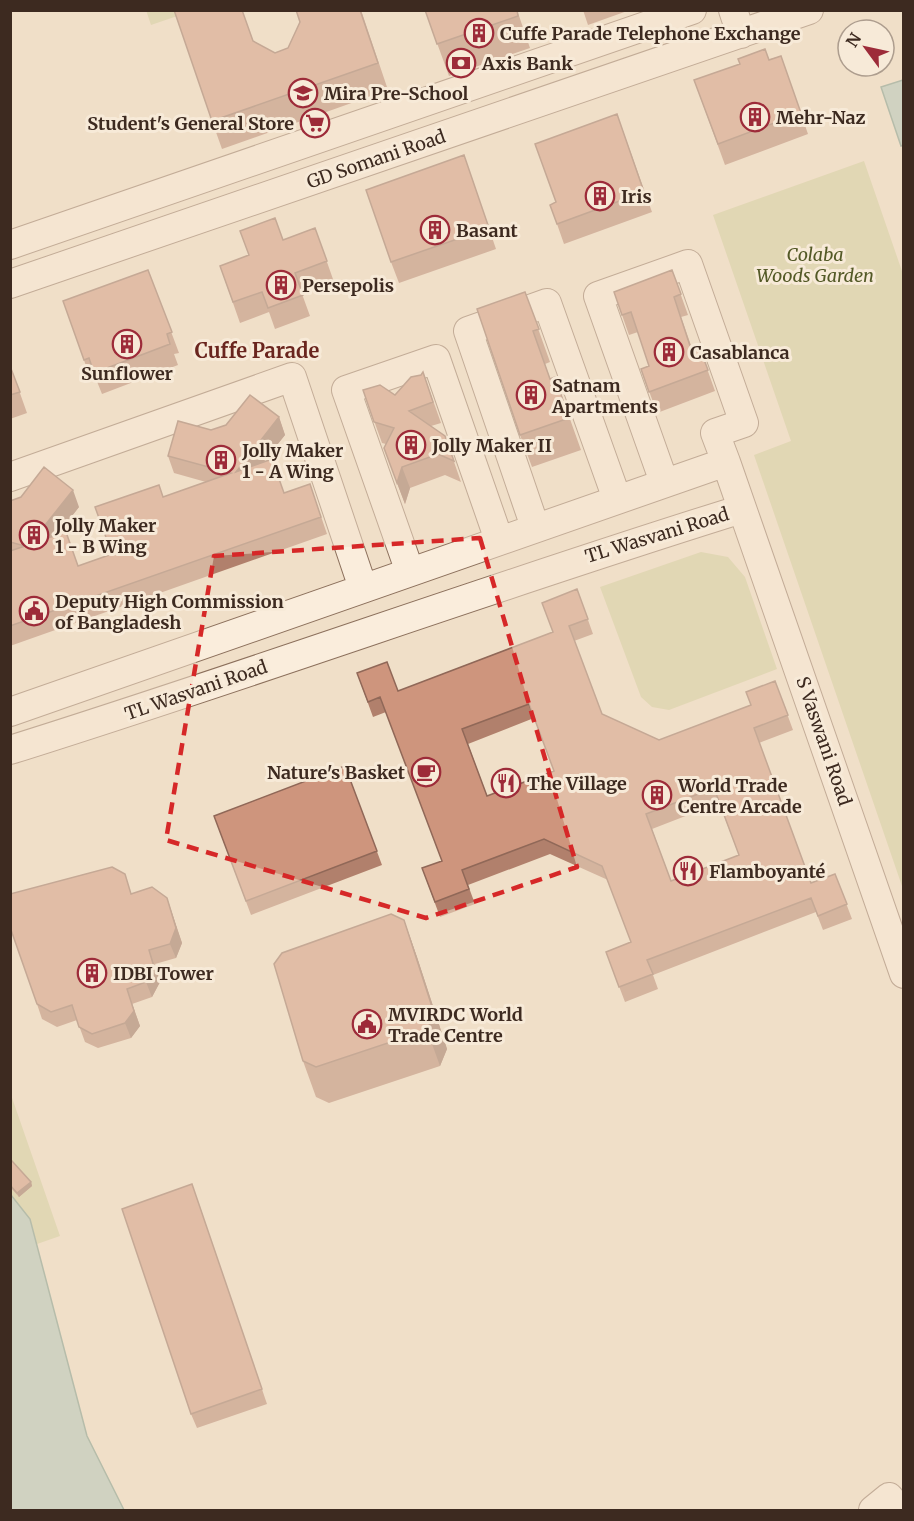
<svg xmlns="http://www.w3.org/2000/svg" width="914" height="1521" viewBox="0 0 914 1521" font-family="Merriweather,serif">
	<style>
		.green { fill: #cfce9b }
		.water { fill: #a9c4b8; stroke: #6f9385; stroke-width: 1.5 }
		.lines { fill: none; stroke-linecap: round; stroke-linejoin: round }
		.minor-casing { stroke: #8c705c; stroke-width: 30 }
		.minor { stroke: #faeddc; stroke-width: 28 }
		.wall { fill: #b1806c; fill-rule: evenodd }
		.shaded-wall { fill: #906858 }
		.building { fill: #ce957d; stroke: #906858; stroke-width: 1.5; fill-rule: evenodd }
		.marked { fill: none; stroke: #d62828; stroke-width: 4.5; stroke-dasharray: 12 8; stroke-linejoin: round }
		.labels { text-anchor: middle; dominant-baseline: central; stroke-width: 6; stroke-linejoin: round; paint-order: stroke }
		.poi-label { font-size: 18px; font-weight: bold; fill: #3d2a20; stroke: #f7ead8; text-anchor: start }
		.street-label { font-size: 18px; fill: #3d2a20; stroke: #f7ead8 }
		.park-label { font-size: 18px; font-style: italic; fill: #535926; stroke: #f7ead8 }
		.neighbourhood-label { font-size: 20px; font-weight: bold; fill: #6a251e; stroke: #f7ead8 }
	</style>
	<rect width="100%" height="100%" fill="#f0dfc8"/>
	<path class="green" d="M146 10 192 11 151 25Z
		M864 161 904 277 903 889 754 455 791 441 713 215Z
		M701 552 728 557 745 577 777 669 669 710 652 707 641 697 600 587Z
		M10 1092 60 1236 37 1244 30 1219 11 1195Z"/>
	<path class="water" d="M903 80 904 145 901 146 881 87Z
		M11 1195 30 1219 87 1436 124 1510H11Z"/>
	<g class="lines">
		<g class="minor-casing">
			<path id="minor" d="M733 10 741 34
				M10 245 692 10
				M10 284 809 10
				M10 477 292 377 363 588
				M664 482 598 296 688 264 744 423 715 433 726 462
				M535 527 468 331 547 303 617 499
				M410 572 346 390 436 359 499 540
				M10 712 726 462 904 974
				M10 750C256 673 497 585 742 509
				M873 1510 889 1497 900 1510"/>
		</g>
		<use href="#minor" class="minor"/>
	</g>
	<path class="wall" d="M296 10H361L388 90 222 149 212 121 253 41 275 53 288 48 300 22Z
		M425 10H517L530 48 449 76Z
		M583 10H630L588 25Z
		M781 56 808 134 725 165 694 80Z
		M617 114 652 212 564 244 557 224 556 202Z
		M464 155 496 249 399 283 391 262Z
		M315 228 334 282 302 294 310 316 275 329 269 312 240 323 220 266 249 255 283 240Z
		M148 270 179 353 174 354 178 365 102 394 96 379 91 381 84 360Z
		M672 270 688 315 681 317 693 351 700 349 715 391 657 413 641 369 649 366 638 332 629 335 614 292Z
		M525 292 550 362 545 364 550 379 555 377 581 450 532 467 520 435Z
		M10 365 27 413 10 419Z
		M423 372 441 423 431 426 445 436 461 482 445 475 410 488 405 504 384 448 386 444 382 443 363 390 395 395 421 375Z
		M279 417 285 435 263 462 284 493 310 484 327 534 10 646V501L79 507 57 535 78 566 112 554 164 497 206 482 174 473 168 456 211 430Z
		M577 589 593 634 574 641 602 714 659 740 751 705 775 681 793 730 759 743 811 883 835 874 852 919 823 930 816 912 653 975 658 989 625 1002 606 952 631 942 608 880 550 854 468 885 475 904 440 917 422 868 442 861 386 712 373 717 357 673 398 691 553 632ZM534 718 554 771 487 796 468 744ZM719 803 739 855 671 881 652 829Z
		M345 766 382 865 251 915 214 816Z
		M132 894 167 898 182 943 176 958 155 964 160 982 152 997 132 1004 140 1026 131 1038 98 1048 85 1042 77 1020 57 1027 42 1019 37 1004Z
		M404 920 417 957 447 1049 440 1066 329 1103 316 1097 303 1061Z
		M10 1162 31 1182 32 1186 19 1197 10 1187Z
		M192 1184 267 1404 197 1428 191 1414Z"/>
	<path class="shaded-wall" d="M279 417 285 435 242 489 236 472Z
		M402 467 410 488 405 504 397 483Z
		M73 490 79 507 36 562 30 544Z
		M167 898 182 943 176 958 170 944Z
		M404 920 417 957 447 1049 440 1066 427 1030Z
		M149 950 160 982 152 997 146 982Z
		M127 989 140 1026 131 1038 125 1023Z
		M31 1182 32 1186 19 1197 17 1193Z"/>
	<path class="building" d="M174 10H242L253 41 275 53 288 48 300 22 296 10H360L378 63 212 121Z
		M425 10H517L518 16 437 44Z
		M765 49 769 60 781 56 801 113 718 144 694 80 740 64 738 59Z
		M617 114 644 192 557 224 550 205 556 202 535 144Z
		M464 155 489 228 391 262 366 190Z
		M275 218 283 240 315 228 327 261 295 273 303 295 268 308 262 292 233 302 220 266 249 255 240 231Z
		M148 270 172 332 167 334 170 344 94 373 89 358 84 360 63 301Z
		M672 270 681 294 674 297 692 352 700 349 708 370 649 392 641 369 649 366 631 312 622 315 614 292Z
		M525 292 539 329 533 331 550 379 555 377 569 418 520 435 477 309Z
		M10 366 20 392 10 395Z
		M423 372 433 402 409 411 445 436 454 461 438 454 402 467 397 483 384 448 394 428 374 422 363 390 380 385 395 395 411 377 421 375Z
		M250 395 279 417 236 472 272 459 284 493 310 484 321 517 10 626V551L25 546 10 542V501L21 497 44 467 73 490 30 544 66 532 78 566 112 554 95 507 159 485 163 497 231 473 168 456 178 421 211 430 226 425Z
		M577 589 588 619 569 626 602 714 659 740 751 705 746 692 775 681 788 715 754 728 811 883 835 874 847 904 818 916 811 898 647 960 653 974 619 987 606 952 631 942 602 866 544 839 462 870 469 889 435 902 422 868 442 861 380 697 368 702 357 673 387 662 398 691 553 632 542 603ZM529 704 554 771 487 796 462 729ZM714 788 739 855 671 881 646 814Z
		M345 766 377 851 246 901 214 816Z
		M112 867 125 874 131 894 152 887 167 898 176 928 170 944 149 950 154 967 146 982 127 989 134 1011 125 1023 92 1034 79 1027 72 1005 51 1012 37 1004 10 927V894Z
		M391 914 404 920 434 1013 427 1030 316 1067 303 1061 274 964 282 953Z
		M12 1161 31 1182 17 1193 10 1185V1162Z
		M192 1184 262 1389 191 1414 122 1209Z"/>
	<path d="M0 0H914V1521H0ZM480 538 577 867 426 918 166 840 214 556Z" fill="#f0dfc8" fill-opacity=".55" fill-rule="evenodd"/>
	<path class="marked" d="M480 538 577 867 426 918 166 840 214 556Z"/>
	<defs>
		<g id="building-ring" transform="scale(1.5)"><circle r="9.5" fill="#f7ead8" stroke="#9d2b39" stroke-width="1.5"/><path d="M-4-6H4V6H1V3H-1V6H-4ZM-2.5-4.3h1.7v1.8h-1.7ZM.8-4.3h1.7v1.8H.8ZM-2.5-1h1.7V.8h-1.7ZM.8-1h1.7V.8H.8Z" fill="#9d2b39"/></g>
		<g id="bank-ring" transform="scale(1.5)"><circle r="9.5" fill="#f7ead8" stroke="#9d2b39" stroke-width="1.5"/><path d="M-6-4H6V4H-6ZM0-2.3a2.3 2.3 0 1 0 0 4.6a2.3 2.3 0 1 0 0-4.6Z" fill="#9d2b39"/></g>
		<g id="school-ring" transform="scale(1.5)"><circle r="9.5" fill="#f7ead8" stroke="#9d2b39" stroke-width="1.5"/><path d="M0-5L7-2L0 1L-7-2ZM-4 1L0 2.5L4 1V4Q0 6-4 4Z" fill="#9d2b39"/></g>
		<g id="supermarket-ring" transform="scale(1.5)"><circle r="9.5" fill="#f7ead8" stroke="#9d2b39" stroke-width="1.5"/><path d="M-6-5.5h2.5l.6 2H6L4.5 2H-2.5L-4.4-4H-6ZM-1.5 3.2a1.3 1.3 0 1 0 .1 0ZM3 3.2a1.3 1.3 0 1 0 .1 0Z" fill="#9d2b39"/></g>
		<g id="civic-ring" transform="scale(1.5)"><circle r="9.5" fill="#f7ead8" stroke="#9d2b39" stroke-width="1.5"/><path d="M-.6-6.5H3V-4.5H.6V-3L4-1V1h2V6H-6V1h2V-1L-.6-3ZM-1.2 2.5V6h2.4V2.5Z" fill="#9d2b39"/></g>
		<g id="cafe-ring" transform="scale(1.5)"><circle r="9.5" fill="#f7ead8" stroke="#9d2b39" stroke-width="1.5"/><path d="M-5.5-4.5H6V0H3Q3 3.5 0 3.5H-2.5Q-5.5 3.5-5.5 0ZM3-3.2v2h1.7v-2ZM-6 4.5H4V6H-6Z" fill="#9d2b39"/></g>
		<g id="restaurant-ring" transform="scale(1.5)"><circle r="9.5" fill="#f7ead8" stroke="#9d2b39" stroke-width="1.5"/><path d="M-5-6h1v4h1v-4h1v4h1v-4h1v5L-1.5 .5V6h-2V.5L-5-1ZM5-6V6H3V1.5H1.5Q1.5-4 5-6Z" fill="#9d2b39"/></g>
	</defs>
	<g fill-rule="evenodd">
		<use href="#building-ring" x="479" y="33"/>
		<use href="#bank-ring" x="461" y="63"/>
		<use href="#school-ring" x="303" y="93"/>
		<use href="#building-ring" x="755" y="117"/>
		<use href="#supermarket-ring" x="315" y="123"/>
		<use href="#building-ring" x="600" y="196"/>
		<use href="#building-ring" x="435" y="230"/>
		<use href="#building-ring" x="281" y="285"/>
		<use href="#building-ring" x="127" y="344"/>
		<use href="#building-ring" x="669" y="352"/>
		<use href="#building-ring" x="531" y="395"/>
		<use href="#building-ring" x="411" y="445"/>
		<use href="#building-ring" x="221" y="460"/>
		<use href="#building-ring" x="34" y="535"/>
		<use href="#civic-ring" x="34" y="611"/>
		<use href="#cafe-ring" x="426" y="772"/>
		<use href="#restaurant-ring" x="506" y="783"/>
		<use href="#building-ring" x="657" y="795"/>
		<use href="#restaurant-ring" x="688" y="871"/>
		<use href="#building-ring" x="92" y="973"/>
		<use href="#civic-ring" x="367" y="1024"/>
	</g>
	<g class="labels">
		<g class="poi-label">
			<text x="500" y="33">Cuffe Parade Telephone Exchange</text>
			<text x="482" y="63">Axis Bank</text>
			<text x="324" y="93">Mira Pre-School</text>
			<text x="776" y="117">Mehr-Naz</text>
			<text x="294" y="123" text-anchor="end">Student's General Store</text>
			<text x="621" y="196">Iris</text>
			<text x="456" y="230">Basant</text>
			<text x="302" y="285">Persepolis</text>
			<text x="690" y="352">Casablanca</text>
			<text x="127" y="373" text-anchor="middle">Sunflower</text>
			<text x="552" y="385">Satnam<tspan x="552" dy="21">Apartments</tspan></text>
			<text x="432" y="445">Jolly Maker II</text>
			<text x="242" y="450">Jolly Maker<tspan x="242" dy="21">1 - A Wing</tspan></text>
			<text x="55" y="525">Jolly Maker<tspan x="55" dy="21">1 - B Wing</tspan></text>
			<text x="55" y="601">Deputy High Commission<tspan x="55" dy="21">of Bangladesh</tspan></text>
			<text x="405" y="772" text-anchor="end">Nature's Basket</text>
			<text x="527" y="783">The Village</text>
			<text x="678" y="785">World Trade<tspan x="678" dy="21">Centre Arcade</tspan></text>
			<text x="709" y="871">Flamboyanté</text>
			<text x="113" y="973">IDBI Tower</text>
			<text x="388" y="1014">MVIRDC World<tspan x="388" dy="21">Trade Centre</tspan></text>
		</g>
		<g class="street-label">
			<text transform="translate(376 159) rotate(-19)">GD Somani Road</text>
			<text transform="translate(657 535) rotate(-17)">TL Wasvani Road</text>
			<text transform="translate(196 690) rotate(-19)">TL Wasvani Road</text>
			<text transform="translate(824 741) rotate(71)">S Vaswani Road</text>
		</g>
		<g class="park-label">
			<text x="815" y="254">Colaba<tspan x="815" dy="21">Woods Garden</tspan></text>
		</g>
		<g class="neighbourhood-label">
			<text x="257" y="350">Cuffe Parade</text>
		</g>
	</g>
	<rect width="914" height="1521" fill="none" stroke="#3d2a20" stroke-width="24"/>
	<g transform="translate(866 48) rotate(303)"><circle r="28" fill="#f7ead8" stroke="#ad9d8e" stroke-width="1.5"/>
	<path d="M0-4.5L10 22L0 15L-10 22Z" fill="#9d2b39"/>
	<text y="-9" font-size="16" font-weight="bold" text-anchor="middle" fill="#3d2a20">N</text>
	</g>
</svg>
